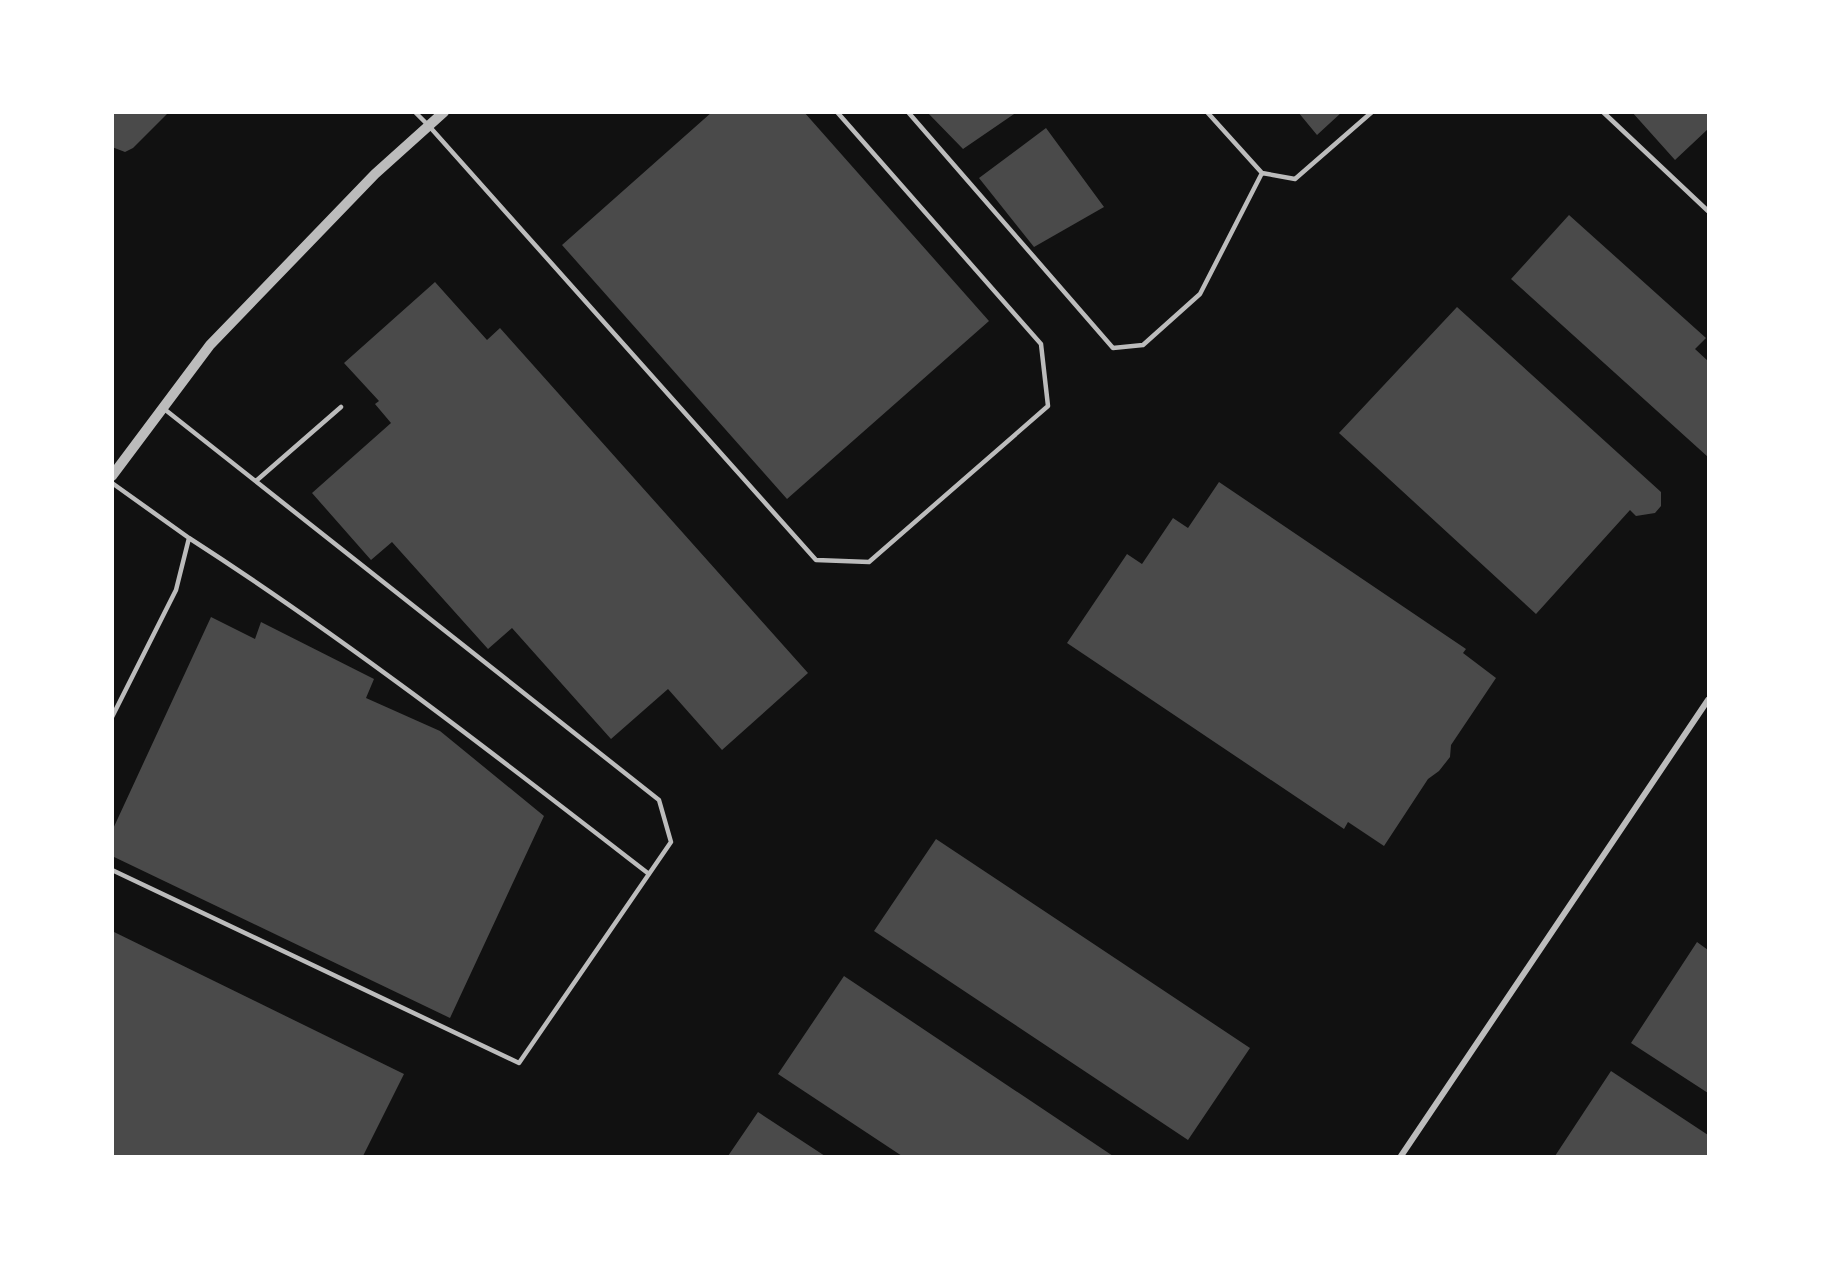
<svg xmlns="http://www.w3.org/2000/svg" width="1821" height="1269" viewBox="0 0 1821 1269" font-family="'DejaVu Sans',sans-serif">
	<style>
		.building { fill: #4a4a4a }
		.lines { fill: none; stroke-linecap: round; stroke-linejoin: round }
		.service { stroke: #bcbcbc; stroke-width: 4.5 }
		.minor { stroke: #bcbcbc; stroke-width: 6 }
		.tertiary { stroke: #bcbcbc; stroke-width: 10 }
	</style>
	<rect width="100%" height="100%" fill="#111"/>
	<path class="building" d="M112 112H169L133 148 125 152 112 147Z
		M712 112H804L989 321 787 499 562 245Z
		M927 112H1017L963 149Z
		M1298 112H1342L1317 135Z
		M1632 112H1708V129L1675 160Z
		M1046 128 1104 207 1034 247 979 178Z
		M1569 215 1706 338 1695 349 1708 361V457L1511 279Z
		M435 282 487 340 500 328 808 673 722 750 668 689 611 739 512 628 488 649 392 542 371 560 312 493 391 423 375 404 379 401 344 363Z
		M1457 307 1661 492V506L1655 513 1636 516 1630 510 1536 614 1339 433Z
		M1219 482 1466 649 1463 653 1496 678 1451 745 1450 757 1439 771 1428 779 1384 846 1348 822 1344 829 1067 643 1127 554 1142 564 1173 518 1188 528Z
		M211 617 255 639 261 622 374 679 366 698 440 731 544 816 450 1018 112 856V831Z
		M936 839 1250 1048 1188 1140 874 931Z
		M112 931 404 1074 363 1156H112Z
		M1697 942 1708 950V1093L1631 1043Z
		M844 976 1113 1156H902L778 1074Z
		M1611 1071 1708 1135V1156H1555Z
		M758 1112 825 1156H728Z"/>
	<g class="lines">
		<path class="service" d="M415 112 429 126 816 560 869 562 1048 406 1041 344 837 112
			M908 112 1113 348 1143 345 1200 294 1262 173
			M1207 112 1262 173 1295 179 1372 112
			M1603 112 1708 211
			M256 481 341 407
			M112 483 189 538 176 590 112 717
			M189 538C349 641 499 758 649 874
			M112 870 519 1063 671 842 659 800 163 408"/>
		<path class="minor" d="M1401 1156 1708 700"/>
		<path class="tertiary" d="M112 476 210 345 375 174 444 112"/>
	</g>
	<rect width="1821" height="1269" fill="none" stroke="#ffffff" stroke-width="228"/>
</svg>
